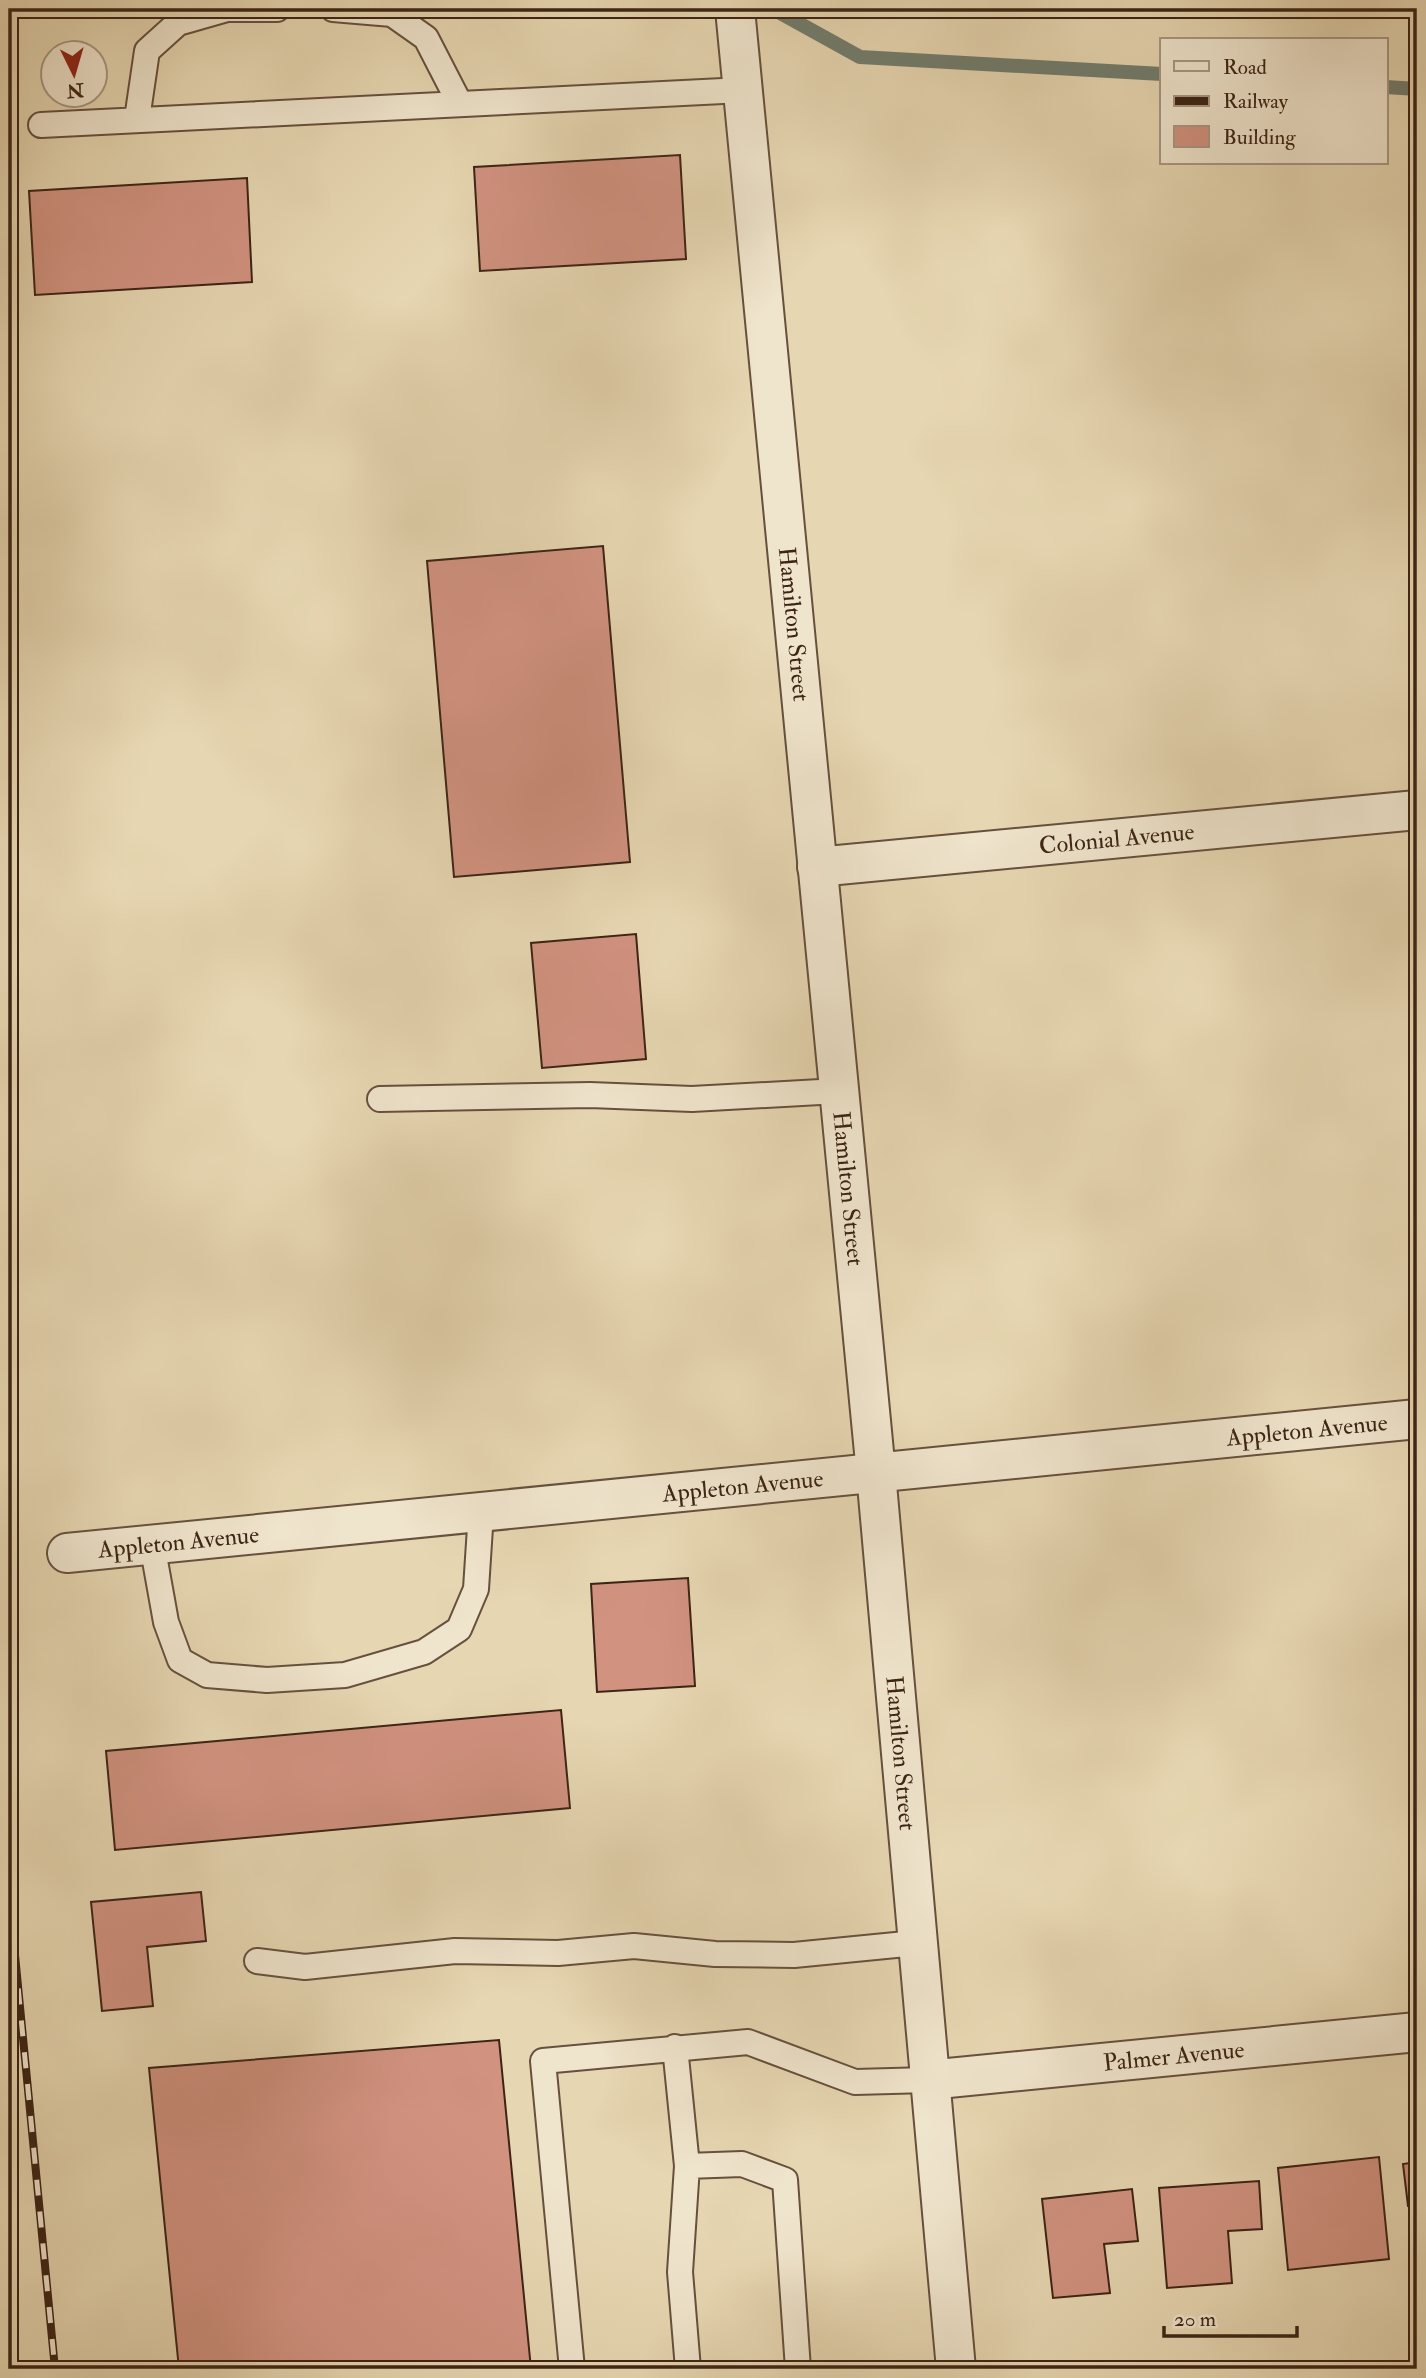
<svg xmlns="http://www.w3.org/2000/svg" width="1426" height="2378" viewBox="0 0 1426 2378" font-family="'IM FELL Double Pica',serif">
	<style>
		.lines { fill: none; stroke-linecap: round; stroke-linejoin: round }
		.stream { stroke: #727d6e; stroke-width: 14 }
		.building { fill: #d19280; stroke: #3d2416; stroke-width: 2 }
		.service-casing { stroke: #67503d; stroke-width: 28 }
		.minor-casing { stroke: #67503d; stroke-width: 42 }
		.service { stroke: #efe4cc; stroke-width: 24 }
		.minor { stroke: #efe4cc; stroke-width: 38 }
		.rail-casing { stroke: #3d2416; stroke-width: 8 }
		.rail { stroke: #efe4cc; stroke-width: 5; stroke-dasharray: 16; stroke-linecap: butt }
		.labels { text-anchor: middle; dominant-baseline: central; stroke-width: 7; stroke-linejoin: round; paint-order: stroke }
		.street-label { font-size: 24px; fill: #3d2416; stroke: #efe4cc }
	</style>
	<rect width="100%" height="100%" fill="#e6d6b1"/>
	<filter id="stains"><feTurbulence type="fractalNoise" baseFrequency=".00286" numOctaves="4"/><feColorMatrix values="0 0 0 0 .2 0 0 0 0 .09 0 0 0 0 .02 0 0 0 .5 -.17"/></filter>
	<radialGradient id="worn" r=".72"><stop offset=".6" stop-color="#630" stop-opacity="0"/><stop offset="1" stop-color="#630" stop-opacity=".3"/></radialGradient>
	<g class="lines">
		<path class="stream" d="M775 10 860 57 1162 74
			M1386 87 1417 89"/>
	</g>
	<path class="building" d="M680 155 686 259 480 271 474 167Z
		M247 178 252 282 35 295 29 191Z
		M603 546 630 862 454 877 427 561Z
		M636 934 646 1059 542 1068 531 943Z
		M688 1578 695 1686 597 1692 591 1584Z
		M561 1710 570 1808 115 1850 106 1751Z
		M201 1892 206 1941 147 1947 153 2006 102 2011 91 1902Z
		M499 2040 531 2369H179L149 2068Z
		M1379 2157 1389 2259 1288 2270 1278 2168Z
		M1417 2162V2205L1408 2206 1403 2164Z
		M1259 2181 1262 2229 1228 2231 1232 2283 1167 2288 1159 2188Z
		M1132 2189 1138 2241 1104 2244 1110 2293 1053 2298 1042 2199Z"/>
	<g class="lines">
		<g class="service-casing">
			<path id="service" d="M333 9 392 14 426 38 460 104
				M137 119 147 51 178 23 227 9H277
				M41 125 743 90
				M380 1099 590 1095 692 1099 838 1091
				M152 1544 166 1622 180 1660 207 1675 267 1680 345 1675 424 1652 459 1629 476 1589 481 1512
				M257 1961 305 1967 455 1951 558 1953 634 1946 715 1954 794 1955 916 1943
				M675 2047 687 2166 680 2272 688 2369
				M687 2166 742 2164 785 2180 798 2369
				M572 2369 543 2061 748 2042 855 2082 928 2080"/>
		</g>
		<g class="minor-casing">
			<g id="minor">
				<path id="s1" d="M735 9 876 1473 956 2369"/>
				<path id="s2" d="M817 867 1417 810"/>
				<path id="s3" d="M67 1553 1417 1419"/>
				<path id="s4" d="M928 2080 1417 2032"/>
			</g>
		</g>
		<use href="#service" class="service"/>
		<use href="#minor" class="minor"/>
		<g class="rail-casing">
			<path id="rail" d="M9 1893 55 2369"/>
		</g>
		<use href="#rail" class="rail"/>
	</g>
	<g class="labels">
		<g class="street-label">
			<text stroke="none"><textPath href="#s1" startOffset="618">Hamilton Street</textPath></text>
			<text stroke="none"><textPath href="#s2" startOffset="301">Colonial Avenue</textPath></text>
			<text stroke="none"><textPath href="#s1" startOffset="1185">Hamilton Street</textPath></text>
			<text stroke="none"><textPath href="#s3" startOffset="1246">Appleton Avenue</textPath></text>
			<text stroke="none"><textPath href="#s3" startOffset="679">Appleton Avenue</textPath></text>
			<text stroke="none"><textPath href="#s3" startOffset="112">Appleton Avenue</textPath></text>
			<text stroke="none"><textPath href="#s1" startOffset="1752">Hamilton Street</textPath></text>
			<text stroke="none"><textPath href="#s4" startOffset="247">Palmer Avenue</textPath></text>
		</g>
	</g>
	<rect width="1426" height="2378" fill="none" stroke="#e6d6b1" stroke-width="35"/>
	<rect x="10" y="10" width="1405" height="2357" fill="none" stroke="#3d2416" stroke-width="3.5"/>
	<rect x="18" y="18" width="1391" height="2343" fill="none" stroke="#3d2416" stroke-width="2"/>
	<rect x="1160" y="38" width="228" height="126" fill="#efe4cc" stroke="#a89783" stroke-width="2"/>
	<rect x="1174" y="61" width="35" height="10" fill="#efe4cc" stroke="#a89783" stroke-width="2"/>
	<text x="1223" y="74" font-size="21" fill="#3d2416">Road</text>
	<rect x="1174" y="96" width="35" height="10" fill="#3d2416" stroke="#a89783" stroke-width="2"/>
	<text x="1223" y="108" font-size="21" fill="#3d2416">Railway</text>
	<rect x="1174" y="126" width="35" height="21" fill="#d19280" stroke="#a89783" stroke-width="2"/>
	<text x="1223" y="144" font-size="21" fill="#3d2416">Building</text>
	<g transform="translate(74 74) rotate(175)"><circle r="33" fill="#efe4cc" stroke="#a89783" stroke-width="2"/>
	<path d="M0-5L12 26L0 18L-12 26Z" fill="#8f2418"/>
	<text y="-10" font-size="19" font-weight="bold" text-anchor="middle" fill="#3d2416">N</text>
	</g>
	<path d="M1164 2326v10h133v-10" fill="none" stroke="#3d2416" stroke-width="3.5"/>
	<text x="1174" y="2326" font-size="21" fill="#3d2416" stroke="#efe4cc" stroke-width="5" paint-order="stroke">20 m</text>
	<rect width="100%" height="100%" filter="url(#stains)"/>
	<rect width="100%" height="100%" fill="url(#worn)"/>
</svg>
